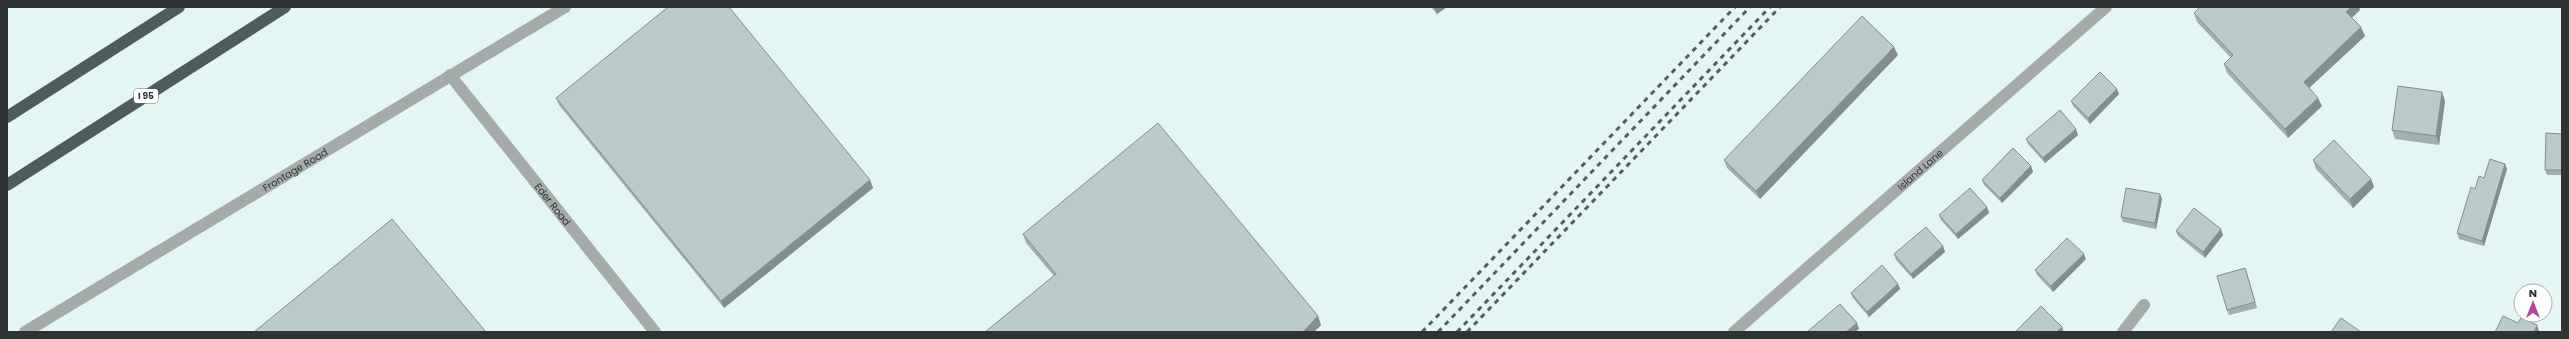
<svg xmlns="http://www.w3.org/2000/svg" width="2569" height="339" viewBox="0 0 2569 339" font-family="Poppins,sans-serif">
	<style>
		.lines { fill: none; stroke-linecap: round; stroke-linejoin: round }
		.minor { stroke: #a4abaa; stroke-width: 12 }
		.highway { stroke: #4e5d5b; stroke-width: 12 }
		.rail { stroke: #565f5e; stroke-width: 3; stroke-dasharray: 5 5; stroke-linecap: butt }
		.wall { fill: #a1afad }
		.shaded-wall { fill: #838e8d }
		.building { fill: #bbcbc9; stroke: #838e8d }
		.labels { text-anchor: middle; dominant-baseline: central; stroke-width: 3.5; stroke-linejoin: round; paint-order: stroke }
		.shield { fill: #fff; stroke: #6c7170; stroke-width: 1 }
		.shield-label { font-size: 9px; font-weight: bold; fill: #2d3433 }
		.street-label { font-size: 10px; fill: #2d3433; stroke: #fff }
	</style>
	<rect width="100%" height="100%" fill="#e4f6f3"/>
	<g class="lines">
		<g class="minor">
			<path id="s1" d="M450 75 655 332"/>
			<path id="s2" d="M25 332 565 7"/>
			<path id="s3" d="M1734 332 2106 7"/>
			<path d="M2123 332 2144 305"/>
		</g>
		<path class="highway" d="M7 117 179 7
			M7 185 285 7"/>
		<path class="rail" d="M1422 332 1735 7
			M1438 332 1750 7
			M1457 332 1770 7
			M1467 332 1780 7"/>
	</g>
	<path class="wall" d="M1431 7H1447L1437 14Z
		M2360 10 2352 18 2365 36 2309 88 2322 106 2288 138 2227 73 2224 64 2231 58 2197 22 2194 13Z
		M1898 55 1760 199 1727 168 1724 160Z
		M2119 94 2090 124 2073 106 2071 101Z
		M556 98 870 180 873 188 724 308 559 105Z
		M2445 101 2439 145 2395 139 2392 130Z
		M2562 134V175H2547L2545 170Z
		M2078 135 2045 163 2028 144 2026 139Z
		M2313 160 2371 179 2374 187 2353 208 2316 169Z
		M2031 166 2033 172 2002 203 1984 185 1982 180Z
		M2507 169 2484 246 2459 239 2457 233 2475 189 2484 178Z
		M2162 199 2156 229 2123 222 2121 217Z
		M1987 207 1989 213 1958 239 1941 220 1939 215Z
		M2176 231 2223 235 2205 258 2178 236Z
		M1023 234 1318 316 1321 325 1314 332H985L1054 276 1026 243Z
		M1943 246 1945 252 1913 279 1896 260 1894 254Z
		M2086 259 2053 292 2037 275 2035 270Z
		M2245 268 2257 308 2229 315 2227 310Z
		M1898 284 1900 289 1869 317 1853 298 1851 293Z"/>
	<path class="shaded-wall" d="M1434 7H1447L1437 14Z
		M2351 7H2359L2360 10 2349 20 2346 12Z
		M2361 27 2365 36 2307 90 2304 82Z
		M1894 47 1898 55 1760 199 1756 191Z
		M2117 89 2119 94 2090 124 2088 118Z
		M2442 92 2445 101 2439 145 2436 136Z
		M2318 98 2322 106 2288 138 2285 129Z
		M2076 129 2078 135 2045 163 2043 158Z
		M2505 164 2507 169 2484 246 2482 241Z
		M2031 166 2033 172 2002 203 2000 198Z
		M2371 179 2374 187 2353 208 2350 199Z
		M870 180 873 188 724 308 721 301Z
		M2160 194 2162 199 2156 229 2155 223Z
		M1987 207 1989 213 1958 239 1956 234Z
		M2221 229 2223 235 2205 258 2203 252Z
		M1943 246 1945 252 1913 279 1911 274Z
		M2084 254 2086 259 2053 292 2051 286Z
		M2245 268 2247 273 2257 308 2255 302Z
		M1898 284 1900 289 1869 317 1867 312Z
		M1318 316 1321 325 1314 332H1303Z
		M1857 323 1859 329 1855 332H1846Z
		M2537 325 2539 331 2538 332H2534Z
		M2062 327 2064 332H2057Z"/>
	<path class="building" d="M668 7H729L870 180 721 301 556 98Z
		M2200 7H2351L2346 12 2361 27 2304 82 2318 98 2285 129 2224 64 2233 55 2194 13Z
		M1862 16 1894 47 1756 191 1724 160Z
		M2100 72 2117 89 2088 118 2071 101Z
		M2398 86 2442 92 2436 136 2392 130Z
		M2060 110 2076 129 2043 158 2026 139Z
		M1158 123 1318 316 1303 332H985L1056 274 1023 234Z
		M2546 133 2562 134V170H2545Z
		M2334 140 2371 179 2350 199 2313 160Z
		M2013 148 2031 166 2000 198 1982 180Z
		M2490 159 2505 164 2482 241 2457 233 2471 187 2475 189 2479 176 2484 178Z
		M1970 188 1987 207 1956 234 1939 215Z
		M2126 188 2160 194 2155 223 2121 217Z
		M2194 208 2221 229 2203 252 2176 231Z
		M392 219 486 332H254Z
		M1926 227 1943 246 1911 274 1894 254Z
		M2067 238 2084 254 2051 286 2035 270Z
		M1882 265 1898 284 1867 312 1851 293Z
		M2245 268 2255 302 2227 310 2217 276Z
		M1840 304 1857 323 1846 332H1807Z
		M2041 306 2062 327 2057 332H2015Z
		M2503 316 2518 323 2521 318 2537 325 2534 332H2495Z
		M2341 318 2361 332H2331Z"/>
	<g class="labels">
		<rect class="shield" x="134" y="89" width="24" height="14" rx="3"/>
		<g class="shield-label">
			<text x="146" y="96">I 95</text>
		</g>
		<g class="street-label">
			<text stroke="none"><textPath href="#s2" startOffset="315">Frontage Road</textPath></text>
			<text stroke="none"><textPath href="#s3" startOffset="247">Island Lane</textPath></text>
			<text stroke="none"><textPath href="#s1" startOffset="165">Eder Road</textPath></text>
		</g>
	</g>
	<rect width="2569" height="339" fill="none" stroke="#2d3433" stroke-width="16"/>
	<g transform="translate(2533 303)"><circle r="19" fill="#ffffff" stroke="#abaead"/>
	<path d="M0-3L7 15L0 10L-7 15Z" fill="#b5439d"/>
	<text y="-6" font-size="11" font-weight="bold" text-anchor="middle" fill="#2d3433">N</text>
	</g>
</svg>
